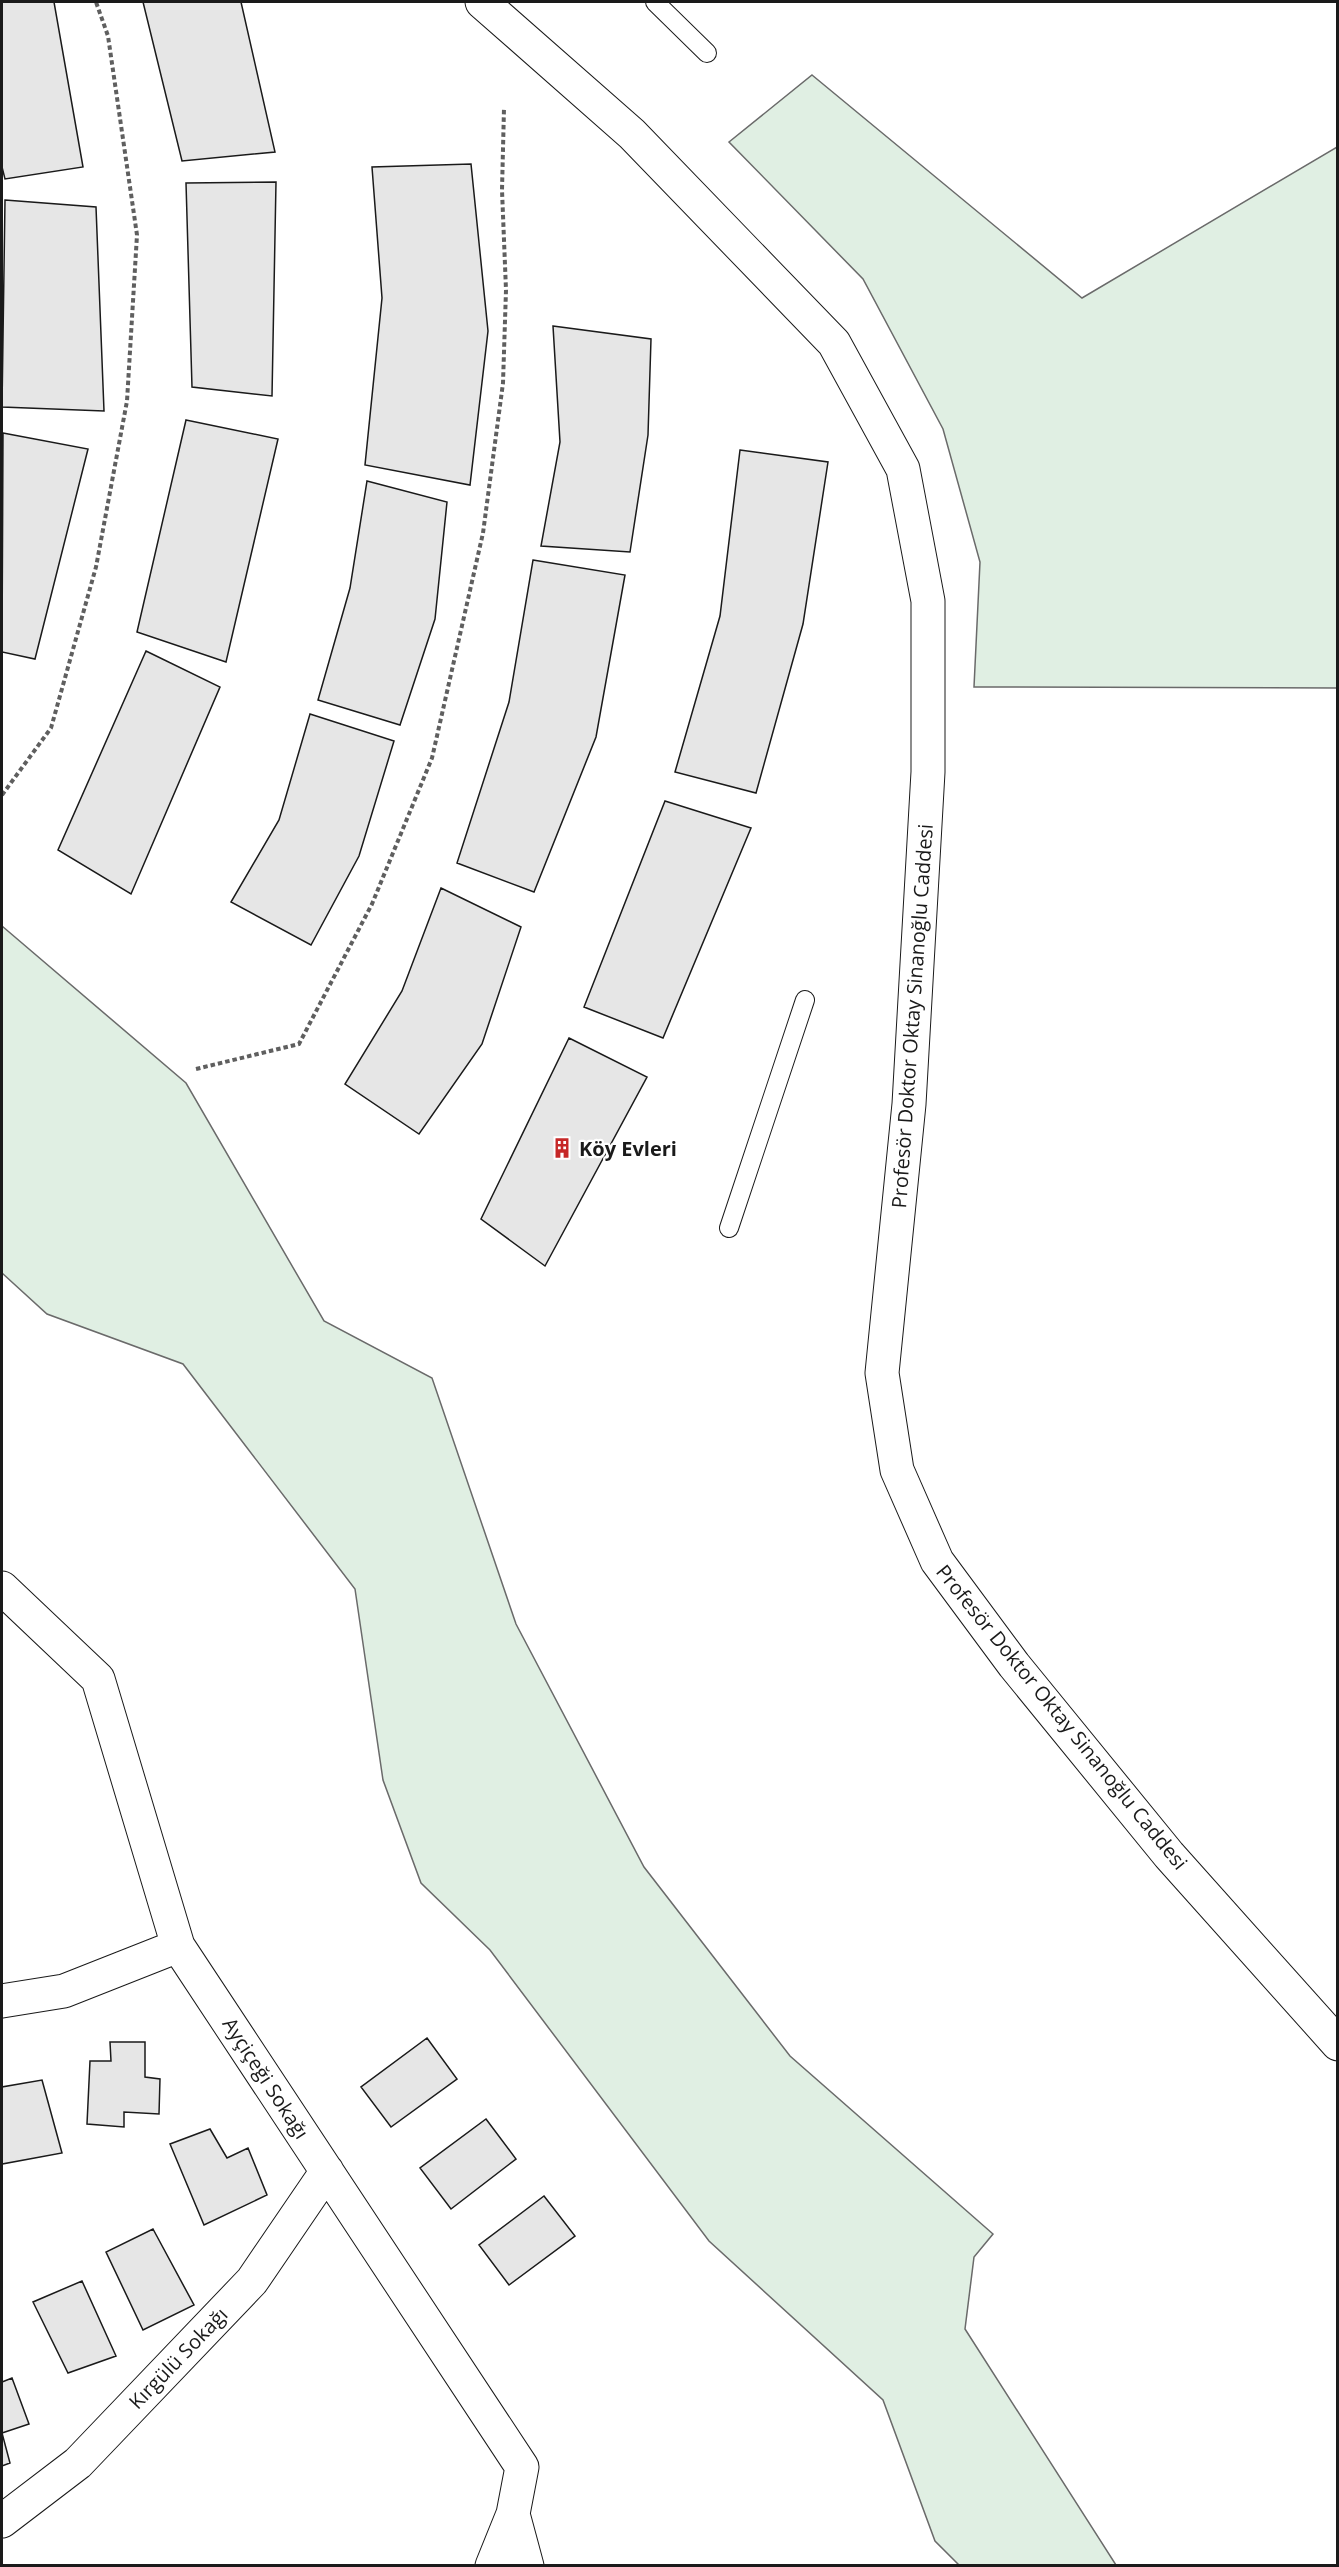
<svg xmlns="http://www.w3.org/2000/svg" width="1339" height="2567" viewBox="0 0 1339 2567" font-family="'Open Sans',sans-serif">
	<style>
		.green { fill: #e0efe3; stroke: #6a6a6a; stroke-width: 1.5 }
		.building { fill: #e6e6e6; stroke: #1a1a1a; stroke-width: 1.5 }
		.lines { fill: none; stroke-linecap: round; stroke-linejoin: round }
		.lane-casing { stroke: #1a1a1a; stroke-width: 20 }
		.street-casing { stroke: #1a1a1a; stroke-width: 35 }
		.path { stroke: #5f5f5f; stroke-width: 4; stroke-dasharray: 4.5 3; stroke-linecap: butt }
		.lane { stroke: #fff; stroke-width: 18 }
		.street { stroke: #fff; stroke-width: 33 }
		.labels { text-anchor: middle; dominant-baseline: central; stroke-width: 4.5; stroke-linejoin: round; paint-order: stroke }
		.street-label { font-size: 20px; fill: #1a1a1a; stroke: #fff }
		.poi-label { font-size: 20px; font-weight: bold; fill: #1a1a1a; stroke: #fff; text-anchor: start }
	</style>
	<rect width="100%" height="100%" fill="#fff"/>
	<path class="green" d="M812 75 1082 298 1337 147V688L974 687 980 562 943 429 863 279 729 142Z
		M2 926 186 1083 324 1321 432 1378 516 1624 644 1867 790 2056 993 2234 974 2257 965 2329 1116 2565H959L935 2541 883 2400 709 2241 490 1950 421 1883 383 1780 355 1589 183 1364 47 1314 2 1273Z"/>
	<path class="building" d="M2 2H54L83 167 5 179 2 167Z
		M143 2H241L275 152 182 161Z
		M471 164 488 331 470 485 365 465 382 298 372 167Z
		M276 182 272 396 192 387 186 183Z
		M5 200 96 207 104 411 2 407Z
		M553 326 651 339 648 435 630 552 541 546 560 442Z
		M186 420 278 439 226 662 137 632Z
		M3 433 88 449 35 659 2 652Z
		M740 450 828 462 803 624 756 793 675 772 720 616Z
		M367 481 447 502 435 619 400 725 318 700 350 588Z
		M533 560 625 575 596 737 534 892 457 863 509 702Z
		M146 651 220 687 131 894 58 850Z
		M310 714 394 741 359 856 311 945 231 902 279 820Z
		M665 801 751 828 663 1038 584 1007Z
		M441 888 521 927 482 1044 419 1134 345 1084 402 991Z
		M569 1038 647 1077 545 1266 481 1219Z
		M427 2038 457 2079 391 2127 361 2087Z
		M110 2042H145V2077L160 2079 159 2114 124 2112V2127L87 2124 90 2061H111Z
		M42 2080 62 2153 2 2164V2087Z
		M486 2119 516 2159 451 2209 420 2168Z
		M210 2129 227 2158 248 2148 267 2195 204 2225 170 2144Z
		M544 2196 575 2236 509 2285 479 2245Z
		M153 2229 194 2305 143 2330 106 2252Z
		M82 2281 116 2356 68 2373 33 2302Z
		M12 2378 29 2424 2 2433 10 2463 2 2466V2382Z"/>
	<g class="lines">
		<g class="lane-casing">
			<path id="lane" d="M655 2 707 53
				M729 1228 805 1000"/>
		</g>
		<g class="street-casing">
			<path id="street" d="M482 2 632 134 834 343 903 469 928 601V772L909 1104 882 1373 897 1470 937 1561 1014 1665 1169 1855 1338 2044
				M2 1588 98 1679 178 1946 522 2467 513 2514 492 2566
				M2 2001 64 1991 178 1946
				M513 2514 527 2566
				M2 2521 78 2463 252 2281 327 2171"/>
		</g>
		<path class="path" d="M2 795 51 728 96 567 127 401 137 235 108 36 96 2
			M196 1069 299 1044 372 904 432 758 483 533 503 383 506 290 502 190 504 108"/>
		<use href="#lane" class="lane"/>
		<use href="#street" class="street"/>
	</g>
	<defs>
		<g id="building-bare" transform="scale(1.62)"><path d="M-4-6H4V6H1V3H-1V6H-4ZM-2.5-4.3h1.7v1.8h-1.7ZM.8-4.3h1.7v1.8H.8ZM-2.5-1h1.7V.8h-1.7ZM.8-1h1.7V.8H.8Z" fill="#c62828" stroke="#fff" stroke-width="2.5" paint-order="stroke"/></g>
	</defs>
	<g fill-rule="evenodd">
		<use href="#building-bare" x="562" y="1148"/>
	</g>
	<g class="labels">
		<g class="street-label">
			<text transform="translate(912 1016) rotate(-86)">Profesör Doktor Oktay Sinanoğlu Caddesi</text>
			<text transform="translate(1062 1717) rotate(51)">Profesör Doktor Oktay Sinanoğlu Caddesi</text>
			<text transform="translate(266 2078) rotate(57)">Ayçiçeği Sokağı</text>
			<text transform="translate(178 2358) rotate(-46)">Kırgülü Sokağı</text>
		</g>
		<g class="poi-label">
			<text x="579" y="1148">Köy Evleri</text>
		</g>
	</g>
	<rect width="1339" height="2567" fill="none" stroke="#1a1a1a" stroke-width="6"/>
</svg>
